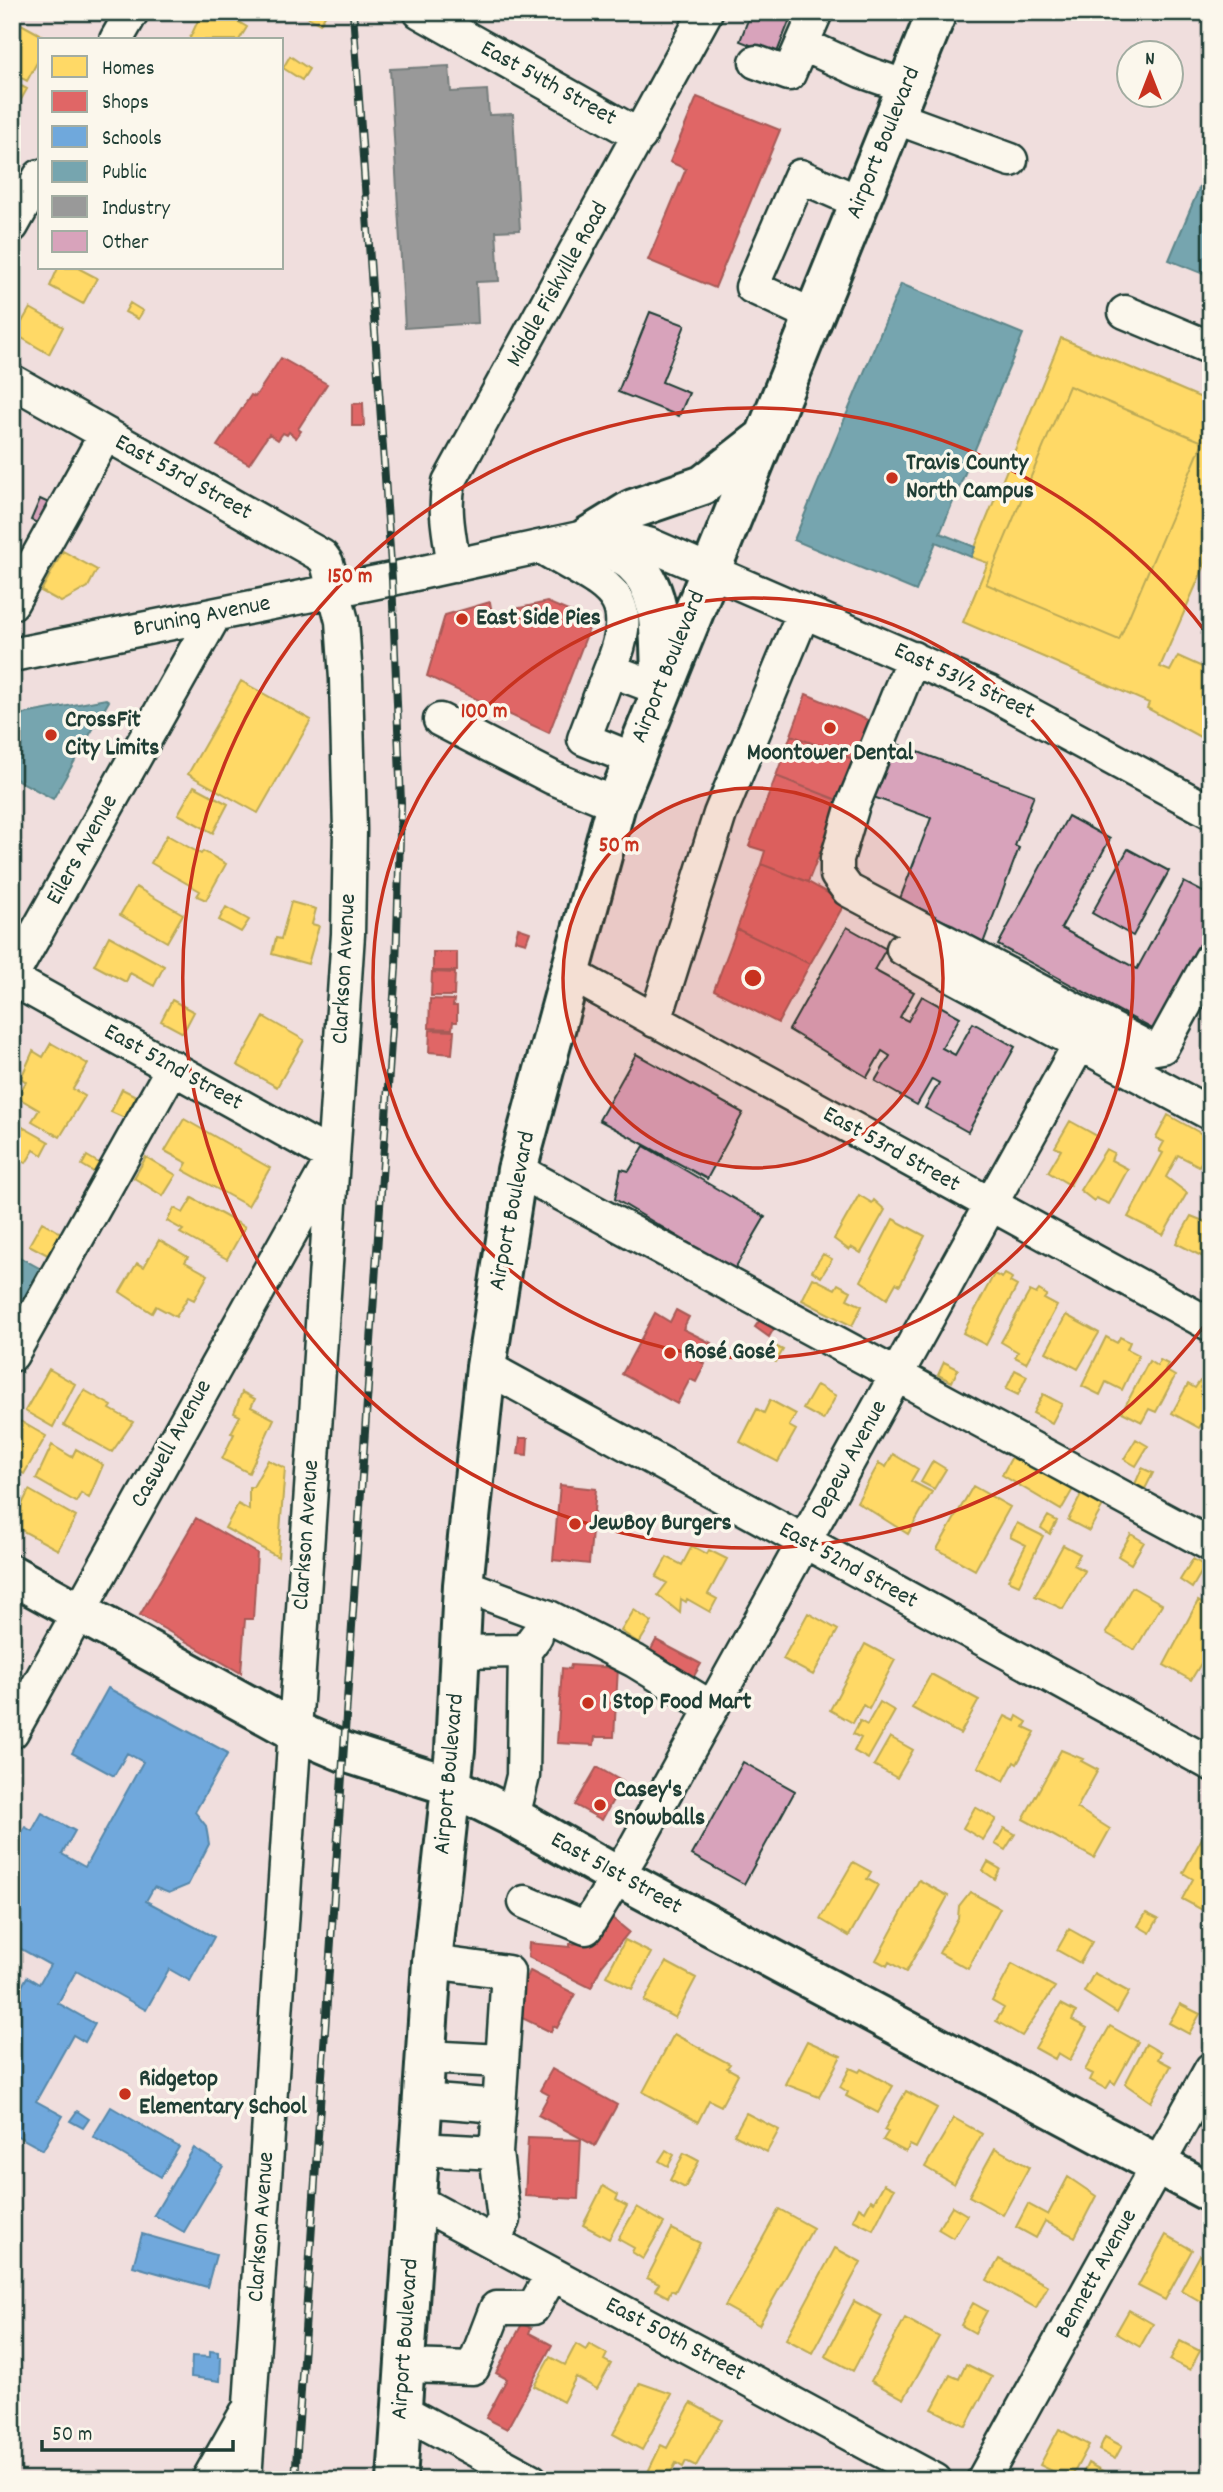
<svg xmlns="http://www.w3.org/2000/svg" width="1223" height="2492" viewBox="0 0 1223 2492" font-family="Dekko,sans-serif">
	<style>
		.homes { fill: #ffd966; stroke: #bcaa57; stroke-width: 2; fill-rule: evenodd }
		.shops { fill: #e06666; stroke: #a65a57; stroke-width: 2 }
		.schools { fill: #6fa8dc; stroke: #5788aa; stroke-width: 2 }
		.public { fill: #76a5af; stroke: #5c868a; stroke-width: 2 }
		.industry { fill: #999; stroke: #747d7b; stroke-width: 2 }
		.building { fill: #d8a3bb; stroke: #1f3d34; stroke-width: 2 }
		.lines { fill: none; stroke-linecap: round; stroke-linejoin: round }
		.minor-casing { stroke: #1f3d34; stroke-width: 37 }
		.major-casing { stroke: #1f3d34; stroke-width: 44 }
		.minor { stroke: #fbf7ec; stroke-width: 32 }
		.major { stroke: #fbf7ec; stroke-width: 38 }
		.rail-casing { stroke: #1f3d34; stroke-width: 8 }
		.rail { stroke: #fbf7ec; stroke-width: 5; stroke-dasharray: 16; stroke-linecap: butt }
		.ring { fill: none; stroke: #c8321e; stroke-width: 3.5 }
		.poi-dot { fill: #c8321e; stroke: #fbf7ec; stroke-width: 2.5 }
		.labels { text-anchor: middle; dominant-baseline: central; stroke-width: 7; stroke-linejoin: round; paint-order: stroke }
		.street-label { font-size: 24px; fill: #1f3d34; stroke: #fbf7ec }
		.poi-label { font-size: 24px; font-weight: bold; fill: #1f3d34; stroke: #fbf7ec; text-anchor: start }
		.centre { fill: #c8321e; stroke: #fbf7ec; stroke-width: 3.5 }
		.ring-label { font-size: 21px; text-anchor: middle; font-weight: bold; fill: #c8321e; stroke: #fbf7ec; stroke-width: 7; stroke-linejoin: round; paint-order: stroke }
	</style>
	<rect width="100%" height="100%" fill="#f0dedd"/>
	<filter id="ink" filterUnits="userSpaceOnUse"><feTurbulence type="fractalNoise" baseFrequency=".0143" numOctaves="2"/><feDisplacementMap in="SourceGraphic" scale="14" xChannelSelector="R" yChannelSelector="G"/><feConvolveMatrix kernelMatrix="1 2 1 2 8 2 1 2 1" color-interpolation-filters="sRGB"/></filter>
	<g filter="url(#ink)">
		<path class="homes" d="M202 12H222L247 27 239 40H189Z
			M299 12H327L320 24Z
			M12 19 50 40H40V57L27 81 12 73Z
			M290 56 309 69 302 80 283 68Z
			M12 81 27 89 12 116Z
			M58 268H78L97 278 83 304 50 286Z
			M130 303 143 311 138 319 125 312Z
			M30 308 63 327 49 354 15 334Z
			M1061 338 1211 402V551L1160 667 1170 671 1178 656 1211 671V743L1147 708 1149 703 963 622 988 563 971 557ZM1069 386 1203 442 1119 640 986 584Z
			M1069 386 1203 442 1119 640 986 584Z
			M63 551 97 570 88 587 61 602 41 591Z
			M241 681 311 720 258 813 188 774Z
			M194 786 228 804 213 833 178 814Z
			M167 835 201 854 203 851 226 864 206 900 197 896 200 891 151 863Z
			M136 887 183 914 167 942 120 915Z
			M291 902 316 909 312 924 319 926 308 964 272 954 276 938 281 939Z
			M226 907 249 920 241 932 219 920Z
			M109 936 164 966 154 986 130 973 126 982 94 965Z
			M172 1000 194 1012 183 1033 161 1021Z
			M264 1017 304 1040 277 1087 237 1065Z
			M51 1043 88 1064 73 1089 85 1096 60 1137 32 1121 39 1110 17 1097 26 1082 21 1078 33 1051 43 1057Z
			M122 1089 142 1099 131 1121 111 1112Z
			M1168 1115 1211 1139V1145L1199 1166 1178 1155 1166 1177 1187 1193 1163 1235 1128 1217 1163 1153 1159 1151 1164 1142 1156 1138Z
			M184 1119 270 1168 248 1206 183 1170 187 1163 165 1151Z
			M12 1121 49 1142 42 1155 34 1150 26 1163 12 1155Z
			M1070 1121 1097 1136 1070 1185 1048 1172 1061 1150 1055 1147Z
			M1106 1149 1114 1153 1111 1160 1128 1169 1109 1204 1096 1198 1094 1201 1080 1190Z
			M87 1156 99 1163 94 1172 82 1165Z
			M146 1157 176 1175 163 1196 134 1178Z
			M859 1195 872 1203 874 1200 885 1210 861 1253 851 1247 849 1250 834 1239Z
			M192 1198 245 1227 227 1259 180 1233 183 1230 167 1221 174 1208 183 1213Z
			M1191 1216 1211 1224V1261L1176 1243Z
			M893 1219 925 1236 900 1285 896 1283 887 1299 861 1281Z
			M42 1222 68 1237 55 1259 29 1245Z
			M159 1240 188 1257 185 1262 208 1275 194 1300 188 1297 176 1317 156 1306 152 1313 120 1292 137 1263 144 1267Z
			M823 1254 832 1259 821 1277 812 1271Z
			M994 1274 1002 1278 1005 1274 1009 1276 1012 1278 1010 1282 1017 1286 986 1345 963 1333Z
			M813 1278 835 1289 838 1284 851 1291 847 1299 862 1306 852 1326 802 1300Z
			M1039 1290 1047 1295 1044 1299 1057 1306 1026 1363 1015 1357 1018 1352 1001 1342 1030 1291 1036 1294Z
			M1066 1315 1099 1333 1078 1369 1046 1352Z
			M1106 1337 1117 1343 1120 1337 1130 1342 1127 1349 1139 1355 1122 1390 1106 1382 1100 1395 1082 1386Z
			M773 1345 783 1350 776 1362 766 1357Z
			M1160 1360 1168 1364 1165 1370 1175 1376 1156 1412 1149 1409 1142 1422 1122 1412 1149 1361 1157 1366Z
			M944 1362 958 1369 952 1382 938 1375Z
			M49 1369 75 1384 53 1427 25 1411Z
			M1015 1370 1027 1376 1018 1395 1006 1389Z
			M1200 1381 1209 1386 1205 1393 1211 1396V1408L1199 1428 1172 1413 1188 1384 1195 1388Z
			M817 1385 836 1396 823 1420 803 1409Z
			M84 1390 112 1406 110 1409 133 1422 112 1452 64 1425Z
			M242 1392 255 1399 251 1407 274 1419 249 1473 222 1459 234 1434 231 1433 240 1416 234 1413Z
			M1043 1394 1062 1404 1052 1423 1033 1413Z
			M770 1400 796 1414 789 1426 796 1430 778 1462 740 1442 757 1409 764 1413Z
			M20 1421 46 1436 24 1474 12 1467V1435Z
			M1136 1439 1148 1446 1136 1466 1124 1459Z
			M52 1445 72 1457 76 1449 103 1465 89 1498 81 1493 76 1502 36 1479Z
			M1015 1451 1076 1484 1061 1510 1002 1475Z
			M893 1454 918 1469 911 1481 932 1492 908 1534 857 1502 879 1463 886 1467Z
			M268 1460 285 1468 278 1557 225 1528 238 1504 249 1510V1487H253Z
			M933 1461 946 1469 934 1489 921 1482Z
			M1142 1468 1153 1473 1145 1489 1135 1484Z
			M973 1486 1010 1507 975 1570 937 1549Z
			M29 1490 76 1517 58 1550 12 1525Z
			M1081 1495 1103 1506 1089 1531 1068 1520Z
			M1048 1516 1057 1521 1050 1534 1041 1528Z
			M1017 1523 1043 1536 1019 1585 1008 1580 1026 1545 1010 1537Z
			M1131 1534 1144 1542 1131 1564 1118 1556Z
			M1063 1545 1080 1554 1074 1565 1085 1571 1063 1609 1035 1596Z
			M692 1546 707 1554 709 1550 727 1559 708 1594 717 1599 710 1612 687 1599 686 1602 681 1599 680 1613 658 1595 667 1583 656 1577 667 1557 682 1565Z
			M1193 1559 1205 1566 1192 1588 1180 1580Z
			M1132 1587 1162 1604 1135 1650 1106 1633Z
			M1210 1596 1211 1647 1191 1680 1164 1665 1198 1601 1205 1605Z
			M634 1610 652 1622 639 1643 621 1631Z
			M808 1613 838 1630 813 1675 783 1659Z
			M865 1644 895 1660 869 1709 863 1705 853 1723 830 1710Z
			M931 1674 979 1700 960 1734 912 1708Z
			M880 1702 895 1711 868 1759 854 1751 861 1738 853 1734 860 1721 867 1725Z
			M1005 1716 1015 1721 1017 1716 1027 1722 1024 1727 1035 1732 1017 1764 1014 1762 1004 1781 978 1767Z
			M890 1737 913 1750 897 1778 874 1765Z
			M1061 1750 1083 1759 1081 1761 1098 1770 1077 1808 1110 1829 1094 1858 1023 1819Z
			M975 1807 996 1819 983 1840 963 1828Z
			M1004 1828 1015 1834 1005 1850 995 1844Z
			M1202 1838 1211 1842V1902L1206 1912 1182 1899 1193 1879 1183 1873Z
			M853 1862 871 1872 867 1879 878 1885 849 1936 820 1919Z
			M988 1862 1000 1869 995 1879 983 1871Z
			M919 1880 948 1896 906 1972 889 1962 887 1966 876 1960Z
			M970 1892 1000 1908 968 1969 939 1953 958 1918 959 1906Z
			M1146 1913 1158 1919 1150 1933 1138 1926Z
			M1069 1929 1092 1942 1080 1963 1057 1950Z
			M625 1940 651 1953 632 1989 606 1976Z
			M666 1962 696 1978 675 2018 644 2001Z
			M1012 1964 1055 1987 1022 2036 996 2021 1004 2008 992 2001Z
			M1094 1973 1129 1992 1117 2013 1084 1992Z
			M1061 2004 1076 2012 1072 2020 1087 2028 1070 2060 1058 2053 1055 2059 1035 2048Z
			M1180 2004 1200 2014 1189 2034 1169 2023Z
			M1110 2026 1138 2042 1115 2084 1111 2081 1106 2089 1090 2080 1093 2074 1085 2070Z
			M674 2034 730 2064 727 2068 738 2074 721 2106 709 2100 698 2122 643 2092Z
			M807 2041 841 2056 819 2097 785 2084Z
			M1146 2044 1161 2053 1158 2059 1171 2066 1151 2102 1125 2084Z
			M850 2068 859 2072 861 2069 893 2086 878 2113 846 2096 848 2092 840 2087Z
			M906 2091 937 2108 916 2148 910 2145 906 2152 883 2140 888 2132 884 2130Z
			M746 2113 779 2130 767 2152 734 2135Z
			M954 2118 982 2134 954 2184 925 2167Z
			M995 2148 1029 2167 1003 2215 969 2196Z
			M666 2150 674 2155 668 2166 659 2161Z
			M684 2153 699 2161 685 2188 670 2180Z
			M1068 2177 1096 2196 1075 2237 1045 2221 1036 2238 1016 2227 1028 2204 1048 2215Z
			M884 2184 894 2189 873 2230 853 2220 859 2207 865 2211 871 2200 874 2202Z
			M603 2186 618 2195 616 2200 627 2206 609 2239 583 2225Z
			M952 2206 967 2215 953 2238 938 2229Z
			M637 2207 664 2223 643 2259 632 2252 634 2248 618 2239Z
			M779 2209 813 2228 759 2325 725 2306Z
			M672 2229 700 2243 675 2292 671 2290 668 2297 655 2290 659 2284 647 2278Z
			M1166 2235 1192 2250 1165 2300 1138 2286Z
			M835 2248 861 2262 812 2353 786 2339Z
			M1200 2255 1211 2261V2299L1207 2305 1181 2290Z
			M999 2259 1048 2286 1036 2308 987 2280Z
			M854 2301 882 2316 853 2371 825 2356Z
			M973 2303 987 2311 975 2333 961 2325Z
			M1129 2310 1153 2324 1140 2347 1116 2333Z
			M905 2318 939 2337 904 2399 871 2381Z
			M1180 2341 1200 2351 1190 2370 1170 2360Z
			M576 2344 586 2350 589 2344 607 2354 604 2360 611 2364 597 2389 576 2377 563 2402 534 2386 550 2357 565 2365Z
			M966 2364 992 2377 966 2426 932 2409 950 2375 959 2379Z
			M640 2383 672 2394 642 2450 613 2434Z
			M691 2403 722 2420 696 2466 686 2461 683 2467 676 2463 667 2480H644L661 2445 667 2448Z
			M1059 2429 1089 2445 1070 2480 1040 2465Z
			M1105 2437 1122 2446 1115 2459 1099 2450Z
			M1088 2463 1119 2480H1080Z"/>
		<path class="shops" d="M697 97 780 130 715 288 648 260 686 169 670 162Z
			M281 358 327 384 298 429 301 431 296 438 289 432 287 435 283 433 278 440 269 434 249 464 217 446 251 395 255 397Z
			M363 403 364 426H352V404Z
			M490 602 492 614 547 602 592 621 549 733 427 676 445 615Z
			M806 694 870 721 855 760 791 735Z
			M791 735 855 760 840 801 776 776Z
			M776 776 840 801 808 882 761 864 765 851 749 846Z
			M761 864 808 882 845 903 810 964 737 929Z
			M518 928 530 932 526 943 515 940Z
			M737 929 810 964 778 1023 714 990Z
			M433 952H457V971H433Z
			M432 972 455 973 454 996H431Z
			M430 999 454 1000 453 1006H457V1022H453L452 1029 429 1028Z
			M430 1030 454 1031 452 1054 429 1052Z
			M676 1310 689 1317 683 1329 711 1343 701 1362 705 1364 696 1382 690 1379 677 1404 622 1374 655 1313 670 1322Z
			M764 1314 777 1323 769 1337 755 1327Z
			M520 1438H528L527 1455 518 1454Z
			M560 1485 596 1489 589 1564 553 1560Z
			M196 1518 257 1553 253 1619H245L241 1673 140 1615Z
			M656 1640 701 1664 690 1683 646 1659Z
			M571 1665 618 1668 614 1737H595L594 1745 557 1743 562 1668 570 1669Z
			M597 1767 623 1782 602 1820 575 1805Z
			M612 1918 629 1932 602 1965 591 1988 528 1957 529 1943 570 1947V1944L591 1943Z
			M530 1971 575 1994 557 2028 553 2026 551 2032 510 2012Z
			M552 2069 617 2105 595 2146 538 2115 549 2095 540 2090Z
			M528 2138 581 2140 578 2199 525 2196Z
			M522 2324 531 2328 529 2333 552 2345 507 2429 486 2418 507 2379 496 2373Z"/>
		<path class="schools" d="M108 1688 228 1753 195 1812 206 1826 209 1844 188 1885 169 1893 154 1887 146 1901 214 1937 190 1981 169 1969 146 2010 76 1971 58 2003 95 2024 85 2042 73 2035 36 2101 63 2116 43 2150 12 2133V2004L27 1977 39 1984 50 1965 12 1944V1850L25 1827 32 1831 42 1813 75 1831 62 1854 85 1867 143 1762 127 1753 114 1776 72 1753Z
			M111 2107 179 2147 161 2177 93 2137Z
			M77 2111 89 2119 83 2128 70 2121Z
			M194 2148 223 2166 184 2232 154 2215Z
			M142 2234 216 2255 207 2287 133 2266Z
			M210 2351 218 2352V2357H221L220 2381 191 2377 192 2356 210 2357Z"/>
		<path class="public" d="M1211 160V277L1169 260Z
			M901 284 1023 334 940 533 975 547 971 557 936 542 916 591 794 540Z
			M106 699 109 701 53 799 12 777V716Z
			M12 1253 48 1273 12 1336Z"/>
		<path class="industry" d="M449 66 451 92 487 90 489 115 513 114 520 230 496 231 499 281 476 282 478 323 405 328 390 69Z"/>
		<path class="building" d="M751 12H774L790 19 776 55 740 41Z
			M650 312 685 325 662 382 689 393 679 416 618 392Z
			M40 499 53 505 43 526 31 520Z
			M886 740 1034 795 1015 846 1019 848 982 946 949 934 952 924 898 904 931 818 865 794Z
			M1068 816 1110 839 1061 928 1137 969 1184 882 1211 896V930L1156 1031 998 945Z
			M1128 849 1169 871 1133 936 1092 913Z
			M847 927 886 949 874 970 914 992 900 1017 908 1021 922 996 960 1017 942 1048 955 1055 973 1023 1015 1047 968 1132 925 1108 939 1083 932 1079 917 1105 875 1081 890 1056 882 1051 867 1077 789 1030Z
			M636 1054 743 1113 707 1179 599 1120Z
			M644 1146 765 1217 734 1270 615 1199 621 1169 629 1171Z
			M743 1762 795 1791 744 1884 692 1855Z"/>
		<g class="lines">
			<g class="minor-casing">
				<path id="minor" d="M420 12 640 136
					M116 40 132 12
					M802 44 861 71 907 87
					M756 62 789 74 816 12
					M894 117 1011 160
					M12 226 40 176
					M1125 312 1211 348
					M814 316 752 287 800 176 859 202
					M12 381 322 556 327 563 342 621 346 679 350 830 348 934 245 2480
					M543 548C604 586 644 590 610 670
					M454 566C450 538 443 510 449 482L706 12
					M12 603 105 435
					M12 655 392 579 589 536 618 537 648 544 989 692 1211 812
					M913 658 853 805 837 859V875L848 890 1150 1049 1162 1047 1211 958
					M440 720 553 778 616 804
					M633 759 584 739 610 670 660 689
					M903 949 1211 1114
					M571 974 1211 1325
					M12 976 215 615
					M12 979 333 1157 12 1732
					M655 1021 720 814 804 611
					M517 1170 1211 1545
					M12 1355 173 1067
					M486 1367 1211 1764
					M463 1585 549 1617 635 1661 712 1708
					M460 1652 525 1651 536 1636
					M513 1817 523 1776 525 1651
					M525 1902 586 1928 634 1849 1080 1043
					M432 1962 508 1972 496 2153
					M425 2057 502 2061
					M422 2100 499 2106
					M418 2149 496 2153 504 2220 493 2242
					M415 2200 935 2480
					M404 2366 473 2368 496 2308H533L552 2274
					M401 2410 531 2480
					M208 2480 246 2413
					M983 2480 1211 2069"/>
			</g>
			<g class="major-casing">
				<path id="major" d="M661 676C659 638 664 590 632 562 619 552 602 545 589 536L633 509 703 485 762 439
					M12 1575 295 1731 344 1752 451 1786 513 1817 619 1877 1211 2193
					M397 2480 432 1962 455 1750 463 1585 486 1367 517 1170 616 804 937 12"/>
			</g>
			<use href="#minor" class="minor"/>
			<use href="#major" class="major"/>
			<g class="rail-casing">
				<path id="rail" d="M295 2480 396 967 401 803 392 579 353 12"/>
			</g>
			<use href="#rail" class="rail"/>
		</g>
	</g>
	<circle cx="753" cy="978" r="190" fill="#c8321e" fill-opacity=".12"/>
	<g class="ring">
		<circle cx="753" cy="978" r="190"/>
		<circle cx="753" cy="978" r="380"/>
		<path d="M1208 1321A570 570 0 1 1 1208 635"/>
	</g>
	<g class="poi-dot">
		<circle cx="892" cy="478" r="7"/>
		<circle cx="462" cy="619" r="7"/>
		<circle cx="830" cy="728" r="7"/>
		<circle cx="51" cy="735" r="7"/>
		<circle cx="670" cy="1353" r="7"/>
		<circle cx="575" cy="1524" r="7"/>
		<circle cx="588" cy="1703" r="7"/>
		<circle cx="600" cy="1805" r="7"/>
		<circle cx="125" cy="2094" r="7"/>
	</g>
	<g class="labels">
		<g class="street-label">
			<text transform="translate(548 84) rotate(29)">East 54th Street</text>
			<text transform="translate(884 143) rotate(-68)">Airport Boulevard</text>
			<text transform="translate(558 285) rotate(-61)">Middle Fiskville Road</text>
			<text transform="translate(183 478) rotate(29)">East 53rd Street</text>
			<text transform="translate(202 617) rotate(-11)">Bruning Avenue</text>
			<text transform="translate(669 667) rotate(-68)">Airport Boulevard</text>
			<text transform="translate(964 682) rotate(25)">East 53½ Street</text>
			<text transform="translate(83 850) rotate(-61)">Eilers Avenue</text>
			<text transform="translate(345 969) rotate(-87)">Clarkson Avenue</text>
			<text transform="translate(173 1068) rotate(29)">East 52nd Street</text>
			<text transform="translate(891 1150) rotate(29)">East 53rd Street</text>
			<text transform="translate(513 1211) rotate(-79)">Airport Boulevard</text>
			<text transform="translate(172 1444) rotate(-61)">Caswell Avenue</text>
			<text transform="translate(850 1460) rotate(-61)">Depew Avenue</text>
			<text transform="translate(307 1535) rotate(-86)">Clarkson Avenue</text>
			<text transform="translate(848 1566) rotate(29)">East 52nd Street</text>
			<text transform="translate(450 1774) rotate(-85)">Airport Boulevard</text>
			<text transform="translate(616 1874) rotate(29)">East 51st Street</text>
			<text transform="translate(262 2227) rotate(-86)">Clarkson Avenue</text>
			<text transform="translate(1097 2274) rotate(-61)">Bennett Avenue</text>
			<text transform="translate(406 2339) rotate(-86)">Airport Boulevard</text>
			<text transform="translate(675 2340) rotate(28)">East 50th Street</text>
		</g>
		<g class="poi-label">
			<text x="906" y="464">Travis County<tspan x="906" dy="28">North Campus</tspan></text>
			<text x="476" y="619">East Side Pies</text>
			<text x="65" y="721">CrossFit<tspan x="65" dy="28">City Limits</tspan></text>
			<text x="830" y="754" text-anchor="middle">Moontower Dental</text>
			<text x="684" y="1353">Rosé Gosé</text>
			<text x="589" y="1524">JewBoy Burgers</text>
			<text x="602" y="1703">1 Stop Food Mart</text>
			<text x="614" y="1791">Casey's<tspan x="614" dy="28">Snowballs</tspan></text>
			<text x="139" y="2080">Ridgetop<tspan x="139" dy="28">Elementary School</tspan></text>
		</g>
	</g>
	<circle cx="753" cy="978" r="10" class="centre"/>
	<g class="ring-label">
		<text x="350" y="582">150 m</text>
		<text x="484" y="717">100 m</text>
		<text x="619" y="851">50 m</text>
	</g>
	<rect width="1223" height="2492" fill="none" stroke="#fbf7ec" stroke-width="42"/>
	<rect x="21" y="21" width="1181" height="2450" fill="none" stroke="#1f3d34" stroke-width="2.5" filter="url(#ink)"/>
	<rect x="38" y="38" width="245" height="231" fill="#fbf7ec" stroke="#a3ada2" stroke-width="2"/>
	<rect x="52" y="56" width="35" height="21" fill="#ffd966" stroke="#a3ada2" stroke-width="2"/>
	<text x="102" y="74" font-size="21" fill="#1f3d34">Homes</text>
	<rect x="52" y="91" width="35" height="21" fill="#e06666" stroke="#a3ada2" stroke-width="2"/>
	<text x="102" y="108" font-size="21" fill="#1f3d34">Shops</text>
	<rect x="52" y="126" width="35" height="21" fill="#6fa8dc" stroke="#a3ada2" stroke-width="2"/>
	<text x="102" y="144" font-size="21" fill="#1f3d34">Schools</text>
	<rect x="52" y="161" width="35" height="21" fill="#76a5af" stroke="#a3ada2" stroke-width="2"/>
	<text x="102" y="178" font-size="21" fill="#1f3d34">Public</text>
	<rect x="52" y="196" width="35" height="21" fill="#999999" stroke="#a3ada2" stroke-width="2"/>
	<text x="102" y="214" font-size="21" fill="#1f3d34">Industry</text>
	<rect x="52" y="231" width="35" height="21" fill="#d8a3bb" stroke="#a3ada2" stroke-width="2"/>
	<text x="102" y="248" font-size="21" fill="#1f3d34">Other</text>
	<g transform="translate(1150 74)"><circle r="33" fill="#fbf7ec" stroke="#a3ada2" stroke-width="2"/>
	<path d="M0-5L12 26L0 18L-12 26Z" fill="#c8321e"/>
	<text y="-10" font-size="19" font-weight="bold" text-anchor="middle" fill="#1f3d34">N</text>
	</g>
	<path d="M42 2440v10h191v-10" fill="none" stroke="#1f3d34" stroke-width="3.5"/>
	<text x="52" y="2440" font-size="21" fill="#1f3d34" stroke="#fbf7ec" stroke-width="5" paint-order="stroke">50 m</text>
</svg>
